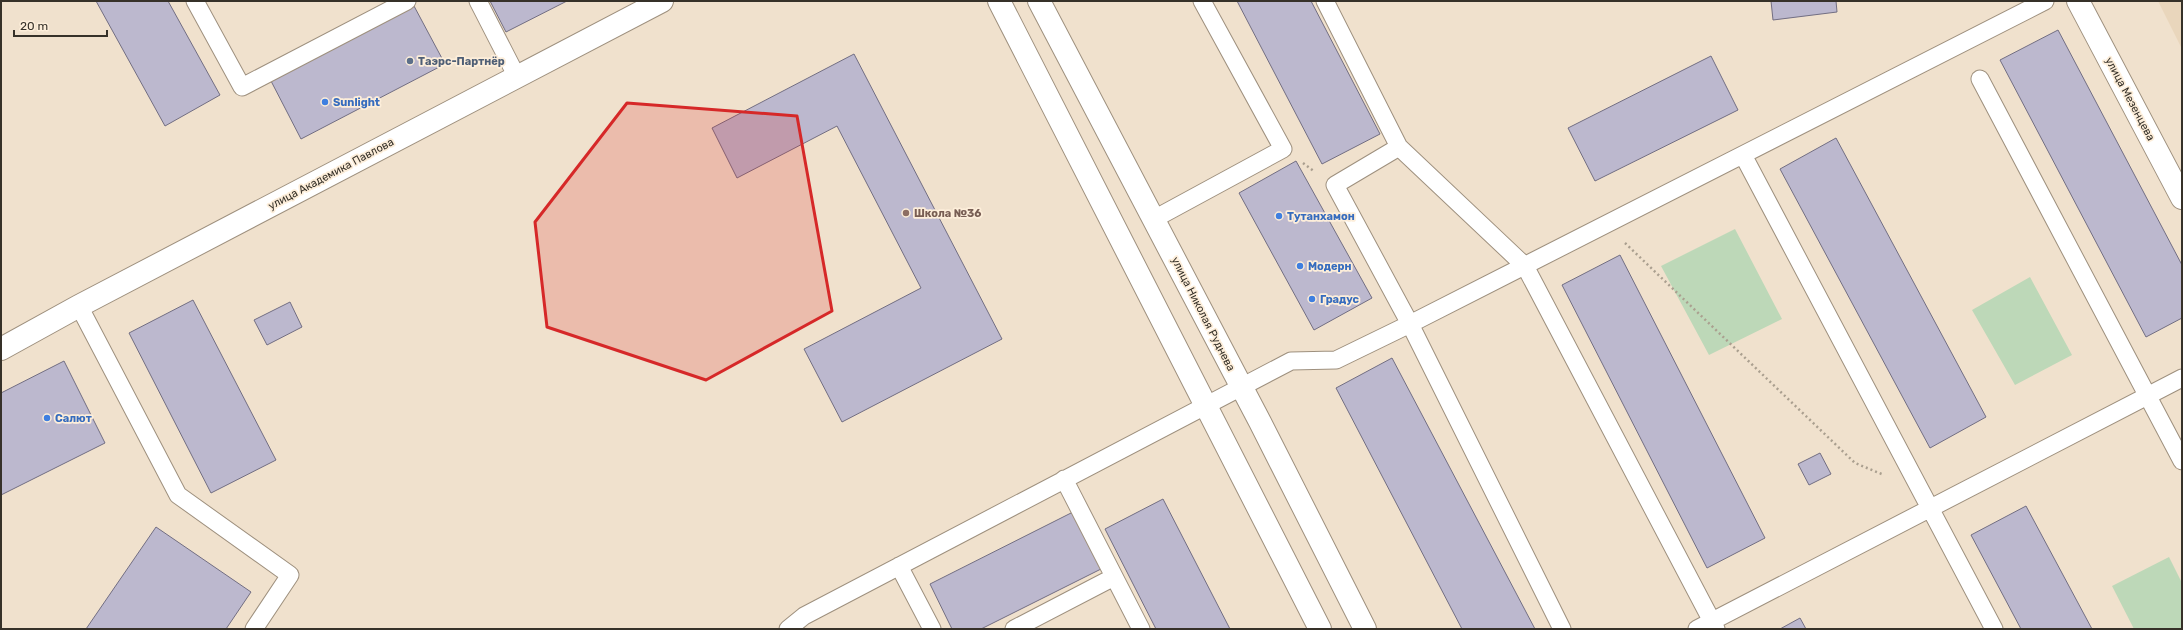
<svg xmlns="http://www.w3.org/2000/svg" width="2183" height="630" viewBox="0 0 2183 630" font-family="Rubik,sans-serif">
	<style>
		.built { fill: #e9d6bc }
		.green { fill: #bdd8b8 }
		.building { fill: #bcb8ce; stroke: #726e82 }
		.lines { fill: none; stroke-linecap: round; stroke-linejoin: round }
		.service-casing { stroke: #9e907e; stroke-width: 19 }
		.minor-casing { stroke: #9e907e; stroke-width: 24 }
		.tertiary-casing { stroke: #9e907e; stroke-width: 24 }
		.path { stroke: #aa9f8f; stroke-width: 2.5; stroke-dasharray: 2 3; stroke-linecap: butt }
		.service { stroke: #fff; stroke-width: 17 }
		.minor { stroke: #fff; stroke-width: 22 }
		.tertiary { stroke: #fff; stroke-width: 22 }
		.marked { fill: #d62828; fill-opacity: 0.2; stroke: #d62828; stroke-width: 3; stroke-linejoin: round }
		.service-dot { fill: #5c6f8a; stroke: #fdeeda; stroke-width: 1.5 }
		.shop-dot { fill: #3f7fe0; stroke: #fdeeda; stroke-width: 1.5 }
		.education-dot { fill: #8d6e63; stroke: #fdeeda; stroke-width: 1.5 }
		.labels { text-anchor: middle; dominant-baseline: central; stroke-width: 3.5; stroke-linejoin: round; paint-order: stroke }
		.service-label { font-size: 11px; font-weight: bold; fill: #4e5e75; stroke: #fdeeda; text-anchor: start }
		.street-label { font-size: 11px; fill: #363129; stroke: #fdeeda }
		.shop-label { font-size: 11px; font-weight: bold; fill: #366cbe; stroke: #fdeeda; text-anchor: start }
		.education-label { font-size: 11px; font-weight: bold; fill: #785e54; stroke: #fdeeda; text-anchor: start }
	</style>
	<rect width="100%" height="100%" fill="#f0e1cd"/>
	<path class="built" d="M2158 1H2182V49Z"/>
	<path class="green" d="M1735 229 1782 319 1709 355 1661 266Z
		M2030 277 2072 355 2015 385 1972 310Z
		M2169 557 2182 583V629H2134L2112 586Z"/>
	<path class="building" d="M96 1H168L220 95 165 126Z
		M490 1H567L506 32Z
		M1237 1H1311L1380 134 1322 164Z
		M1771 1H1836L1837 12 1773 20Z
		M414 6 445 64 301 139 271 81Z
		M2058 30 2182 265V318L2146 337 2000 60Z
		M854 54 1002 339 842 422 804 349 921 288 837 126 737 178 712 128Z
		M1711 56 1738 110 1595 181 1568 128Z
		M1836 138 1986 417 1930 448 1780 169Z
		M1296 161 1372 298 1314 330 1239 193Z
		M1620 255 1765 538 1707 568 1562 285Z
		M193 300 276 460 211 493 129 333Z
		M290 302 302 327 267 345 254 320Z
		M1392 358 1535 629H1462L1336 388Z
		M64 361 105 443 1 495V393Z
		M1820 453 1831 474 1809 485 1798 464Z
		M1163 499 1230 629H1156L1105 529Z
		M2026 506 2092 629H2021L1971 535Z
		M1073 512 1101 569 981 629H952L930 584Z
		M156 527 251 592 226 629H86Z
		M1800 618 1806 629H1780Z"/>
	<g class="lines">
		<g class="service-casing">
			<path id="service" d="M195 1 242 87 407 1
				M478 1 517 77
				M1325 1 1399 147 1335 185 1410 324 1562 629
				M1980 79 2182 461
				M1399 147 1525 266 1716 629
				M1743 155 1994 629
				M1154 219 1283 149 1202 1
				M79 306 178 495 290 575 254 629
				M1064 479 1141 629
				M899 566 932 629
				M788 629 804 616 1291 361 1336 360 1410 324 2045 1
				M1014 629 1114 577
				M1697 629 2182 378"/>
		</g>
		<g class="minor-casing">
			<path id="minor" d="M2078 1 2182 198
				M1 349 79 306 662 1"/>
		</g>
		<g class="tertiary-casing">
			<path id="tertiary" d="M999 1 1320 629
				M1039 1 1260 422 1365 629"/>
		</g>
		<path class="path" d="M1303 163 1315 172
			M1625 243 1855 463 1884 475"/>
		<use href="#service" class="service"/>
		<use href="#minor" class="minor"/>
		<use href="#tertiary" class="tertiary"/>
	</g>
	<path class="marked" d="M627 103 797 116 832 311 706 380 547 327 535 222Z"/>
	<circle class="service-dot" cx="410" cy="61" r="4"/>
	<g class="shop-dot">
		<circle cx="325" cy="102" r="4"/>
		<circle cx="1279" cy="216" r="4"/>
		<circle cx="1300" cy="266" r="4"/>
		<circle cx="1312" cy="299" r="4"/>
		<circle cx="47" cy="418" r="4"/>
	</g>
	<circle class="education-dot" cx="906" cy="213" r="4"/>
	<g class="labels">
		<g class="service-label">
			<text x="418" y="61">Таэрс-Партнёр</text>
		</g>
		<g class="street-label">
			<text transform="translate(2130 99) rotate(62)">улица Мезенцева</text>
			<text transform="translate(331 174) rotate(-28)">улица Академика Павлова</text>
			<text transform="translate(1203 314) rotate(63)">улица Николая Руднева</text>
		</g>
		<g class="shop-label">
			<text x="333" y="102">Sunlight</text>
			<text x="1287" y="216">Тутанхамон</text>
			<text x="1308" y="266">Модерн</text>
			<text x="1320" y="299">Градус</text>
			<text x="55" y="418">Салют</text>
		</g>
		<g class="education-label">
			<text x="914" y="213">Школа №36</text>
		</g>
	</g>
	<rect width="2183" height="630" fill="none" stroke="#363129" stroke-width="4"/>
	<path d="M14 30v6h93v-6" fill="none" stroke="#363129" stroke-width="2"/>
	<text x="20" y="30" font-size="12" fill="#363129" stroke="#fdeeda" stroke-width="3" paint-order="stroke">20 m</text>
</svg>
